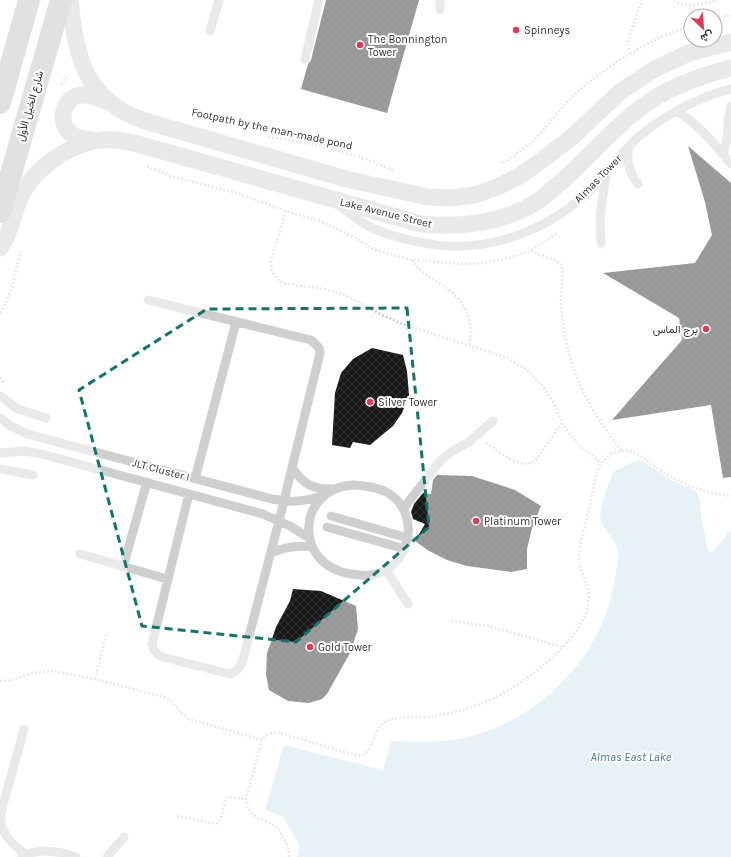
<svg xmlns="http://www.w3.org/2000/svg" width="731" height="857" viewBox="0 0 731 857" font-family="Karla,Vazirmatn,sans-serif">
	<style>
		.water { fill: #cbe2ea }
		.building { fill: url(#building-cross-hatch) }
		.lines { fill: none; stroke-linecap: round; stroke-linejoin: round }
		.path { stroke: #ccc; stroke-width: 2.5; stroke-dasharray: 2 2; stroke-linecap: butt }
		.service { stroke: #cfcfcf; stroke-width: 9 }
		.minor { stroke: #cfcfcf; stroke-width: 17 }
		.secondary { stroke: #bcbcbc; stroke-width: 22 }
		.marked { fill: none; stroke: #0f766e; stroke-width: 3; stroke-dasharray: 8 5; stroke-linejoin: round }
		.poi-dot { fill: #e13b58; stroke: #fff; stroke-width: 1.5 }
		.labels { text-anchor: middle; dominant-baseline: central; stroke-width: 4; stroke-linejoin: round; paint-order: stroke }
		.poi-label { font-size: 11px; fill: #323232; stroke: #fff; text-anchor: start }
		.street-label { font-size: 11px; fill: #323232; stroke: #fff }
		.water-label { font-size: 12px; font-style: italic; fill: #417b93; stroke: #fff }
	</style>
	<defs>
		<pattern id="building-cross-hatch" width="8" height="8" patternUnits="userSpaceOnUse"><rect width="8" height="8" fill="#191919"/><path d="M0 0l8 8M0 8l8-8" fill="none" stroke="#323232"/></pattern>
	</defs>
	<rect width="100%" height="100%" fill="#fff"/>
	<path class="water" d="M639 459 671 480 692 489 697 493 700 501 701 517 708 550 709 552 715 550 731 529V857H297L300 847 284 817 265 810 284 745 383 770 391 741C415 742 440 743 464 738 530 723 589 671 609 604 612 591 615 579 617 566 617 562 619 558 619 554 617 541 606 533 601 522 597 513 609 483 613 472Z"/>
	<path class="building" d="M326 0H419L387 113 301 89 308 64 311 60Z
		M688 146 731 183V477L723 478 711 405 612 420 682 340 679 318 603 273 695 263 712 235 705 202Z
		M372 348 403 355 407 371 409 395 402 413 393 426 370 445 353 442 350 448 332 445 335 393 341 373 353 359Z
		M437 475 472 476 515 490 541 506 532 528 527 549V569L511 572 467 566 447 560 429 551 415 541 425 524 413 519 411 512 414 504 423 493 431 494 433 480Z
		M293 589 321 591 356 606 358 629 350 653 327 694 322 699 309 703 288 701 269 690 266 675 267 653 271 642 276 627 290 601Z"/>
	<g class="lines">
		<path class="path" d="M674 0C686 10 703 3 718 0
			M715 19 731 15
			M630 54 627 43 642 0
			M61 84 69 74
			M268 137C312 143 354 152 394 171
			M503 163C515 155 527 147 537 137 549 124 559 110 571 98 604 67 648 39 691 26
			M147 166 170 176 237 193 286 211 320 221 352 236 375 250 412 260 461 264 485 263 509 258 530 251 557 233
			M286 211 271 261C271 271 274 278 283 283L324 289 340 293 355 300 384 316 403 324 508 358 527 370 542 385 554 403 562 423 570 434 578 444 601 463
			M531 251 557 261 562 266C564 275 561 287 561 297 561 305 562 313 563 321 568 371 591 413 622 451
			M412 260C420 274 432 278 445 287 459 296 470 313 471 330 471 335 470 341 469 346
			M0 313 9 296 12 287 21 249
			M0 377 4 383
			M486 443C499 451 522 472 536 460L562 423
			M451 621 488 626 563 647
			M95 679 107 632
			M0 681 12 680 32 673 54 671 95 679 164 697C175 702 179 713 189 719L262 740
			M177 816 216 824C225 819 221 805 228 797L246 799
			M289 857C289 850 287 845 284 839 282 835 280 831 277 828 265 817 248 820 246 799L262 740C267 734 271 732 280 733L355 755H363C376 747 371 728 389 720 402 715 421 719 435 716 453 713 472 708 490 700 521 686 578 644 587 609 594 584 579 578 579 556 579 547 582 536 585 527 589 508 593 489 597 471 604 455 620 445 637 454 642 457 647 461 652 465 661 471 671 477 681 482 697 490 714 494 731 496"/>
		<path class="service" d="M440 0V9
			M210 31 219 0
			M305 59 319 0
			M677 111C699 125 715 144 731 164
			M629 146C626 161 629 172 638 184
			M723 154C730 138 726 123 731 106
			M339 205C350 214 364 225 377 230 396 238 417 242 436 245 495 252 551 228 593 188 606 175 616 160 629 146 653 121 697 97 731 89
			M601 244 600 217 606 174
			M148 300 311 340 319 348 320 353 279 521 242 663C239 669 236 672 230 674L162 657C156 654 154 651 152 644L189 494
			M0 396 18 409 46 418
			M0 418 11 426 27 434 272 499C291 503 308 502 326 494
			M0 453 24 451 38 453 263 514 290 526 309 538
			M292 467C302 484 314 490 334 489
			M0 469 33 475
			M195 479 236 322
			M352 485C364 486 378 487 388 493 422 513 411 568 372 575 366 576 358 575 351 574 294 566 295 490 352 485Z
			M403 509 441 460 454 450 469 442 493 421
			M331 516 408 538
			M327 527 405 549
			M271 553C285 547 297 545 312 547
			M80 554 167 579
			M123 567 147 482
			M386 570 408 604
			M0 815C2 836 10 842 26 855
			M0 816 24 729
			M22 857C38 847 59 851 76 857
			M107 857 124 837"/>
		<path class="minor" d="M70 0C76 57 85 101 145 121L346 179 428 197 451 198 475 195 497 187 518 177 542 160 571 138 620 92 653 70 689 53 731 42
			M94 141C88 139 79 139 73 135 55 124 63 94 84 95 92 95 101 99 108 102
			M0 248C12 232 13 212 22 194 35 168 66 147 94 141 108 138 121 140 134 143L421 224C461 228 499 224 535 203 544 198 552 189 561 182 586 160 609 133 635 112 663 89 697 77 731 68"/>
		<path class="secondary" d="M0 103 29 0
			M0 212 61 0"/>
	</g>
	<path d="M0 0H731V857H0ZM407 308 429 527 296 642 142 626 79 390 207 309Z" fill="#fff" fill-opacity=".55" fill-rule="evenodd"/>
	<path class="marked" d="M407 308 429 527 296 642 142 626 79 390 207 309Z"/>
	<g class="poi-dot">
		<circle cx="516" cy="30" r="4"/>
		<circle cx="360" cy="45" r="4"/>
		<circle cx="706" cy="329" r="4"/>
		<circle cx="370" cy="402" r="4"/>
		<circle cx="476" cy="521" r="4"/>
		<circle cx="310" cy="647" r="4"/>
	</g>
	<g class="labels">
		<g class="poi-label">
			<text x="524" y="30">Spinneys</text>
			<text x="368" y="39">The Bonnington<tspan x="368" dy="13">Tower</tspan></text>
			<text x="698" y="329" text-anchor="end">برج الماس</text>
			<text x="378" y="402">Silver Tower</text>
			<text x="484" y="521">Platinum Tower</text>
			<text x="318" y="647">Gold Tower</text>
		</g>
		<g class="street-label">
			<text transform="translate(30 106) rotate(-74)">شارع الخيل الأول</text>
			<text transform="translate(272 129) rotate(12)">Footpath by the man-made pond</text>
			<text transform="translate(598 179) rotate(-46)">Almas Tower</text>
			<text transform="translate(386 213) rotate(14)">Lake Avenue Street</text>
			<text transform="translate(161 470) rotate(15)">JLT Cluster I</text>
		</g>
		<g class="water-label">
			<text x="631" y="757">Almas East Lake</text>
		</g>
	</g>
	<g transform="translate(703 28) rotate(154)"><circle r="19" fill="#ffffff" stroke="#adadad"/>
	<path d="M0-3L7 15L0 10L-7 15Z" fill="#e13b58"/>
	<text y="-6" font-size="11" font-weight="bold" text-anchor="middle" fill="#323232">ش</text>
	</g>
</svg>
